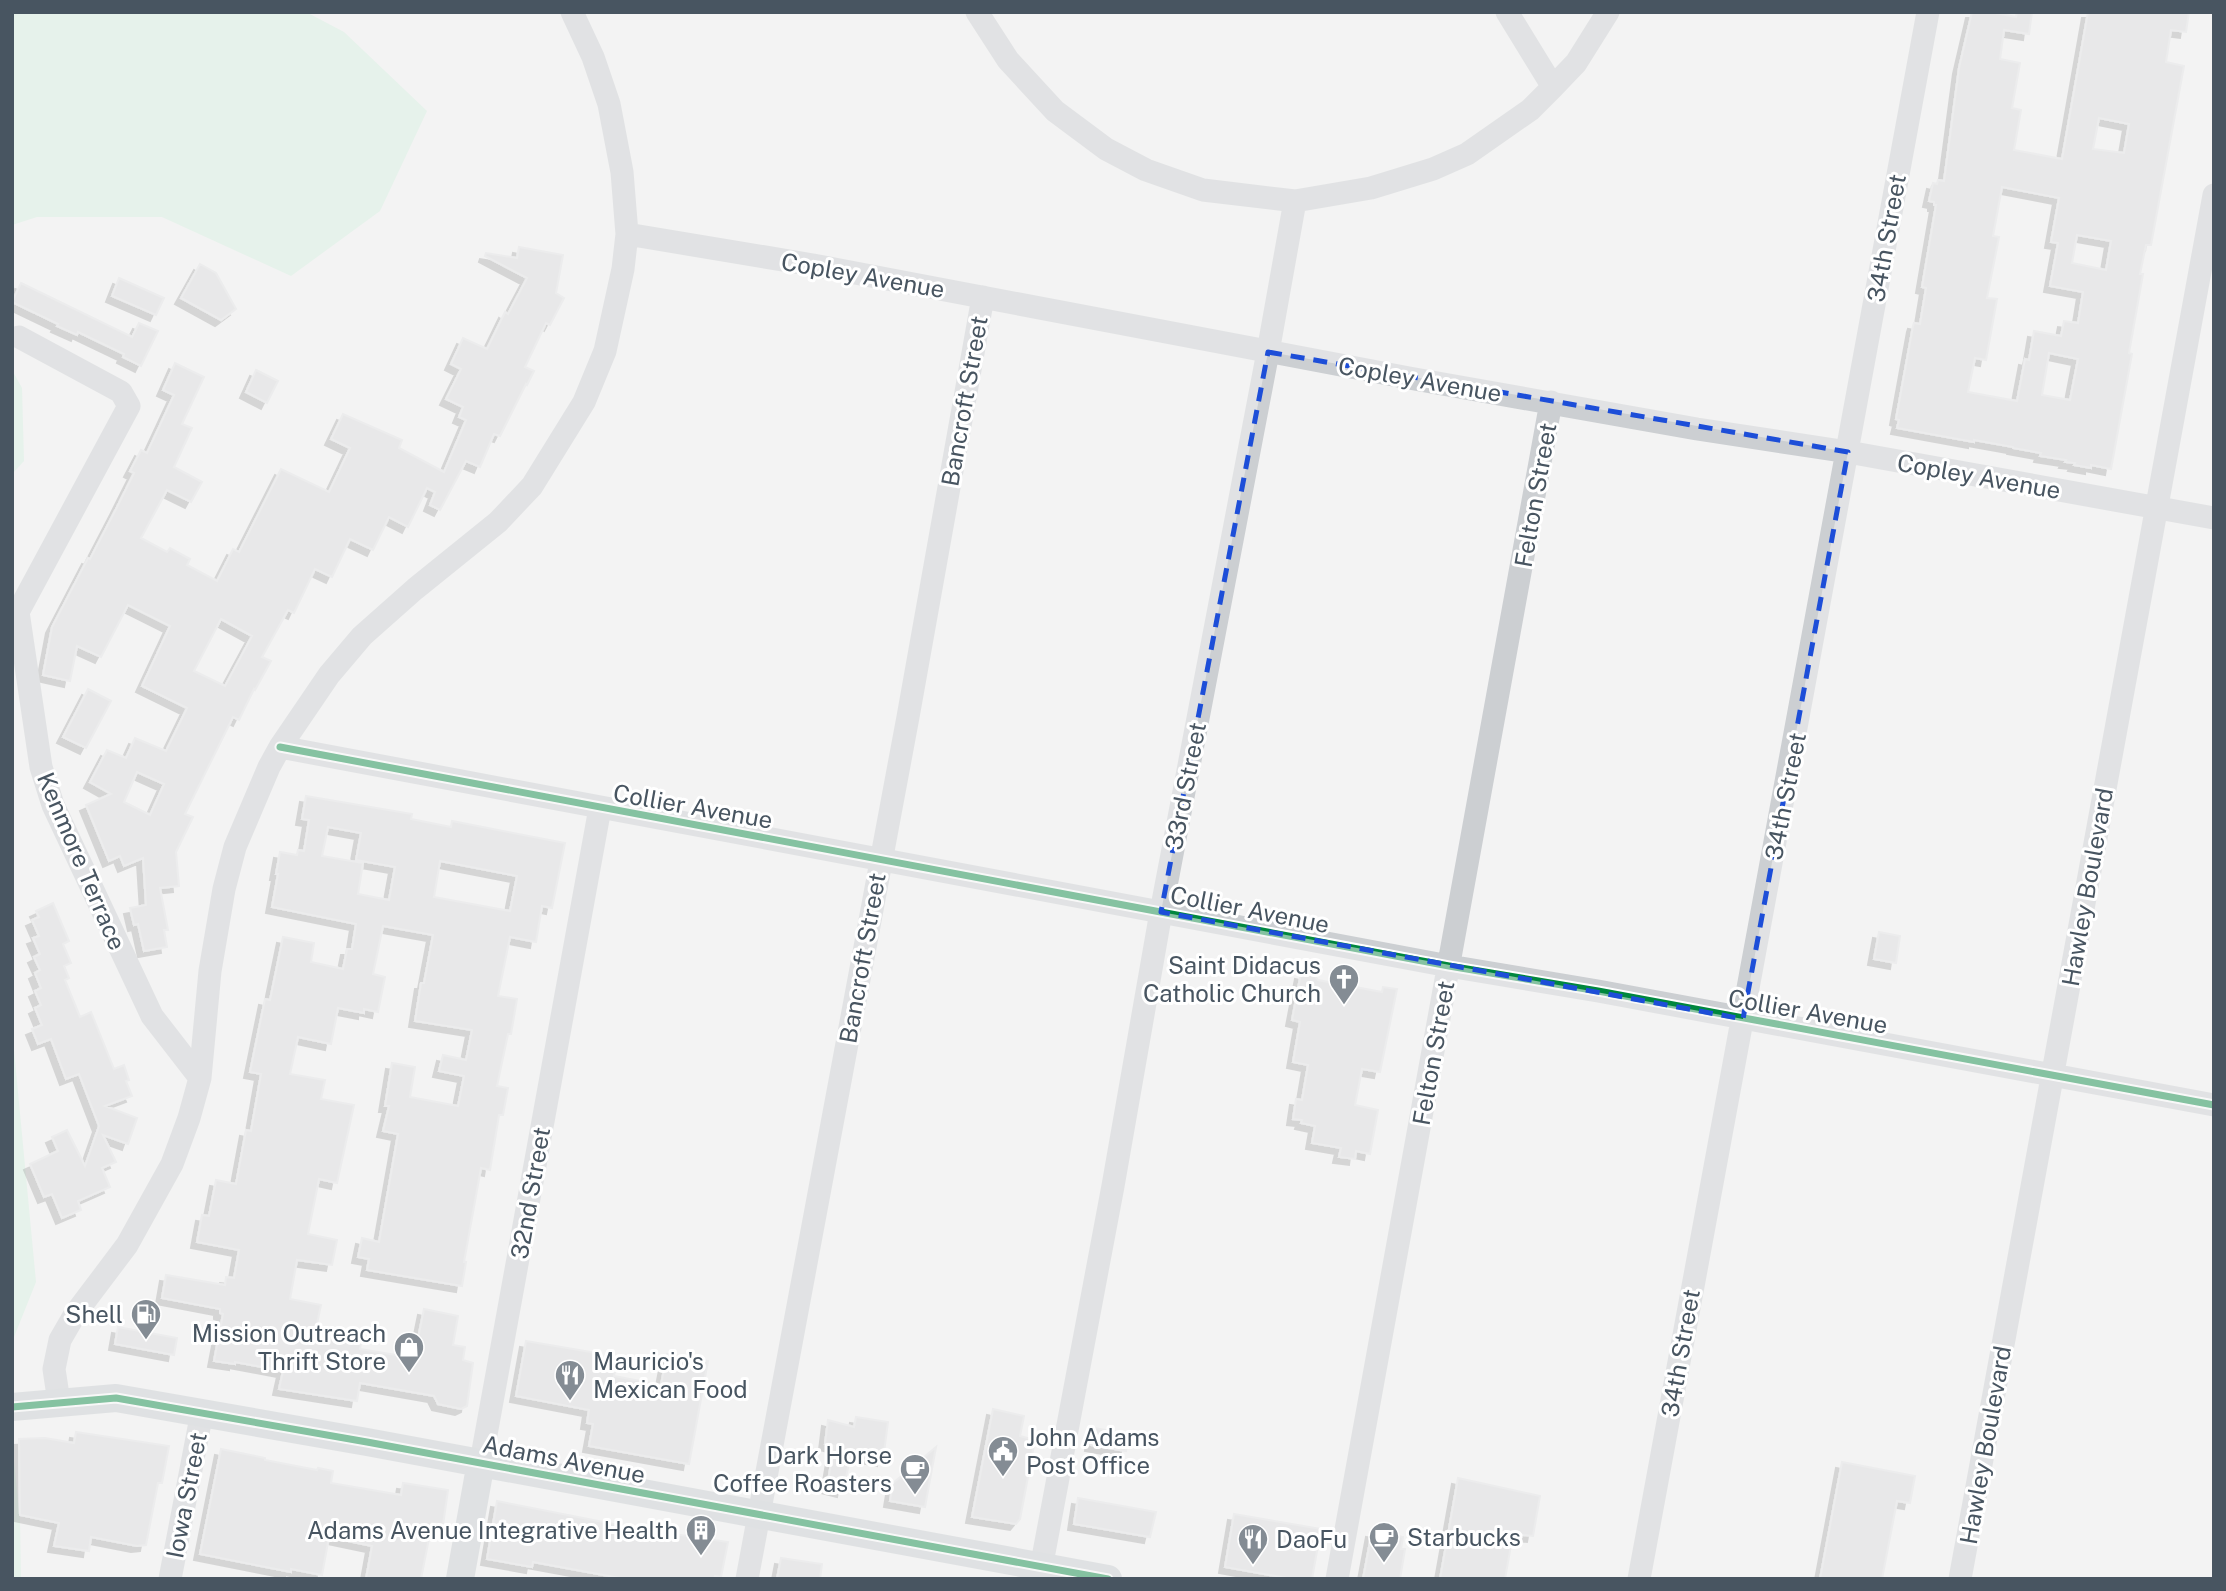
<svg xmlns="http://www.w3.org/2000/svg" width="2226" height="1591" viewBox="0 0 2226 1591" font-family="'Public Sans',sans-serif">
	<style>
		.green { fill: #d7f2e2 }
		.building { fill: #dcdcdd; stroke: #e4e5e6; stroke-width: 2; fill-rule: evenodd; filter: url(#shadow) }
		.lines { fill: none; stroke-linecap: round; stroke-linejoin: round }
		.minor { stroke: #cccfd2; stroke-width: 23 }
		.major { stroke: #c8cdd0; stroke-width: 28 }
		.cycleway-casing { stroke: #fff; stroke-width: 11 }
		.cycleway { stroke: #00873e; stroke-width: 7 }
		.marked { fill: none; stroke: #1d4ed8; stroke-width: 5; stroke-dasharray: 14 9; stroke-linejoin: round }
		.labels { text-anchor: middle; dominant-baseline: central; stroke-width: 6; stroke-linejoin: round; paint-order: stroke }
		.street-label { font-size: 24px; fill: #485561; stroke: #fff }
		.poi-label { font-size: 24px; fill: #485561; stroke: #fff; text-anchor: end }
	</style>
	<defs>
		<filter id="shadow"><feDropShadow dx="-6" dy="6" stdDeviation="0" flood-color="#0004"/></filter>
	</defs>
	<rect width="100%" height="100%" fill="#f3f3f3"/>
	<path class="green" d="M12 12H306L344 32 427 111 380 211 291 276 162 217H37L12 225Z
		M12 370 22 388 24 461 12 474Z
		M12 1029 36 1282 12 1342Z
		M12 1441 20 1520 21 1579H12Z"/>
	<path class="building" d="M1972 12H1991L2016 17 2017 12H2032L2029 34 2004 30 2000 59 2020 63 2012 108 2021 110 2014 150 2062 159 2088 12H2189L2186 32 2171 30 2166 62 2184 66 2151 245H2146L2140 274H2143L2129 353 2132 354 2111 469 2091 465V468L2074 465 2075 463 2065 462 2066 460 2040 456 2041 453 2013 448V447L1974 440V442L1897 428 1899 420 1896 419 1913 326 1914 323 1920 324 1926 288 1922 287 1936 205H1934V202L1929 201 1933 183 1937 184 1938 180 1944 181 1959 68ZM2099 118 2129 124 2124 153 2093 149ZM2002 187 2059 198 2051 242 2058 243 2050 286 2083 292 2078 323 2064 321 2061 336 2034 331 2029 360 2025 359 2017 401 1968 392 1975 358 1986 360 1997 299 1987 298 1999 237 1993 236ZM2077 235 2111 241 2106 270 2072 263ZM2049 353 2078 359 2070 400 2042 395Z
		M519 247 563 255 556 293 564 298 550 325 546 323 525 367 534 371 527 385 526 384 500 436 494 434 480 467 466 461 440 510 430 505 435 492 427 488 408 527 389 517 373 550 350 539 332 577 315 569 294 613 288 610 262 657 271 661 255 690 254 689 239 720 233 717 185 814 193 817 176 852 179 886 160 888 168 930H164L167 947 144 951 138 924 134 925 130 908 146 905 143 858 124 866 120 856 109 861 86 805 111 794 90 782 107 750 126 758 135 738 166 751 187 708 142 686 170 626 128 605 101 657 77 646 70 681 43 675 52 627 88 558 90 559 116 509 134 473 130 471 141 450 147 453 174 395 163 390 175 363 204 377 182 424 192 428 174 467 202 482 191 502 167 490 141 538 167 552 170 548 190 559 187 565 217 581 233 549 239 552 281 469 329 492 350 448 331 439 343 414 402 440 399 448 444 472 466 420 459 417 463 407 446 399 461 369 451 364 463 338 487 349 505 312 508 314 527 278 485 256 486 253 517 258ZM221 619 252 636 225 686 194 671ZM137 772 164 784 150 815 124 802Z
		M200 264 216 273 236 309 221 320 181 298Z
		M119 278 164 298 156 315 112 296Z
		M21 283 132 337 139 323 158 331 141 366 123 357 124 354 78 332 77 335 57 326 58 324 12 302Z
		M256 370 278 381 267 403 246 392Z
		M88 689 111 701 86 748 63 737Z
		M306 796 412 814 411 819 451 827 452 821 565 843 552 908 542 906 536 942 510 937 498 996 517 999 511 1034H508L497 1086 508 1088 503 1115H499L490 1170 481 1168 464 1262H466L462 1286 367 1270 369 1259 358 1257 362 1238 379 1242 398 1134 383 1131 389 1106H385L392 1063 415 1067 410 1097 458 1106 464 1076 439 1071 443 1055 466 1060 472 1030 415 1021 421 983H424L433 935 383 926 373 974 385 977 378 1012 364 1009V1013L338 1008 331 1044 298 1037 290 1074 325 1080 321 1099 354 1105 337 1183 319 1179 308 1234 337 1240 332 1265 297 1260 290 1299 321 1305 315 1333 361 1342 360 1349 414 1358 424 1309 458 1316 453 1345 465 1347 463 1360 473 1363 467 1406 461 1409 438 1404 434 1396 360 1383 357 1401 279 1389 283 1371 235 1362V1364L214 1361 223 1314 220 1313V1309L162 1298 166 1275 225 1285 226 1277 234 1278 239 1250 197 1242 202 1215 209 1216 216 1180 236 1184 246 1130 251 1131 261 1074 250 1072 265 999 270 1000 283 937 314 943 311 962 343 969 347 949H352L356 924 272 907 278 874H276L280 852 297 855 298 850 304 851 309 820 302 819ZM328 827 361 833 356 860 395 867 389 900 358 894 363 863 322 856ZM440 861 517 876 510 911 434 897Z
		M53 903 69 941 63 944 71 963 64 966 69 978 65 980 80 1017 91 1012 114 1069 124 1065 129 1080 126 1081 132 1096 105 1106 137 1118 128 1144 103 1135 116 1162 102 1168 110 1187 78 1201 81 1210 62 1218 52 1194 44 1197 30 1164 58 1151 52 1137 67 1130 85 1166 99 1126 79 1074 66 1079 51 1039 38 1044 32 1029 42 1025 35 1008 41 1005 35 991 41 988 35 973 40 970 34 957 40 954 33 938 39 936 32 920 39 917 36 911Z
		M1879 932 1900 936 1896 963 1874 959Z
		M1301 973 1315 976 1318 980 1382 992 1383 987 1397 989 1380 1072 1362 1069 1355 1105 1378 1110 1370 1154 1356 1151 1355 1159 1339 1157 1341 1148 1312 1143 1315 1126 1301 1123 1302 1120 1293 1119 1296 1099 1302 1100 1308 1065 1293 1062 1300 1022 1292 1020Z
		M118 1327 177 1338 174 1355 115 1344Z
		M526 1341 597 1353 595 1362 616 1365 614 1376 661 1385 667 1354 708 1361 689 1464 589 1446 593 1424 587 1423 589 1410 516 1396Z
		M993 1409 1024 1416 1020 1436 1035 1440 1020 1519 1016 1524 972 1517Z
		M856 1417 888 1422 883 1460 851 1454 843 1491 827 1487 834 1446 825 1444 828 1420 854 1427Z
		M1094 1428 1129 1434 1126 1451 1091 1445Z
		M76 1432 169 1446 162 1483H158L146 1545 137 1546 91 1537 89 1551 54 1546 59 1523 20 1515 19 1439 45 1438 74 1443Z
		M936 1447 925 1507 890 1501 893 1483Z
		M221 1449 265 1458V1460L317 1470 318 1468 333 1471 331 1483 401 1495 403 1483 448 1490 443 1525 432 1523 421 1579H366L372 1546 329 1537 322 1575 291 1569V1572L200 1554Z
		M1842 1462 1915 1476 1910 1503 1897 1501 1882 1579H1820Z
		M1458 1478 1540 1496 1533 1536 1513 1534 1505 1579H1440Z
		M1078 1498 1156 1512 1150 1537 1074 1524Z
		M497 1501 634 1528 728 1542 721 1577 715 1576 714 1579H625L533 1562 532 1567 487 1559Z
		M1234 1514 1321 1529 1312 1579H1292L1225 1567Z
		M1372 1531 1403 1537 1401 1549H1405L1400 1579H1363Z
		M781 1558 822 1564 820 1579H777Z"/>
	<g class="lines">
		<path class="minor" d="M977 12 1008 60 1055 111 1106 149 1146 170 1203 190 1295 201 1371 188 1433 169 1467 154 1530 110 1553 87 1576 63 1608 12
			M1507 12 1553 87
			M627 234 813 265 1409 378 1697 429 1848 452 2214 518
			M19 337 121 392 129 406 18 612 41 767 53 805 152 1016 200 1078
			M280 747 1449 966 1598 991 2214 1105
			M59 1402 54 1369 60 1340 75 1314 127 1245 172 1164 189 1118 200 1078 210 971 224 889 235 847 269 767 280 747 329 675 362 636 415 589 498 522 532 486 584 402 605 351 623 269 627 234 622 172 609 104 593 57 572 12
			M481 1462 600 808
			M170 1579 202 1412
			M747 1579 908 717 983 297
			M1039 1579 1113 1186 1161 912 1268 352 1295 201
			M1337 1579 1551 402
			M1639 1579 1928 12
			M1960 1579 2214 195"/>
		<path class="major" d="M12 1407 116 1398 367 1442 1108 1579
			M460 1579 481 1462"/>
		<g class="cycleway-casing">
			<path id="cycleway" d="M280 747 1449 966 1598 991 2214 1105
				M12 1407 116 1398 367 1442 1108 1579"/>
		</g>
		<use href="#cycleway" class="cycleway"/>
	</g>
	<path d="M0 0H2226V1591H0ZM1268 352 1848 452 1743 1019 1161 912Z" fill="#f3f3f3" fill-opacity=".55" fill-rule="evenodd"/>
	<path class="marked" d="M1268 352 1848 452 1743 1019 1161 912Z"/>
	<defs>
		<g id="church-pin" transform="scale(1.575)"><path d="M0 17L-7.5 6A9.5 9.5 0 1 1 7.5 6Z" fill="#848c94" stroke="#fff"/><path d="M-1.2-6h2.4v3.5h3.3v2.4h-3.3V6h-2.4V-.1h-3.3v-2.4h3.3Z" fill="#fff"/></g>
		<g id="fuel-pin" transform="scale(1.575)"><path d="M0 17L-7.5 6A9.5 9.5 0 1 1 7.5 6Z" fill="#848c94" stroke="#fff"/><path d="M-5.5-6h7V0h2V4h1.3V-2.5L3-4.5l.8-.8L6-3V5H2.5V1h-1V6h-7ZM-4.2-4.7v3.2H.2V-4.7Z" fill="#fff"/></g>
		<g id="shop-pin" transform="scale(1.575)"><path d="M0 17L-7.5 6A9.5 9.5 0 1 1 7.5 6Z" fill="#848c94" stroke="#fff"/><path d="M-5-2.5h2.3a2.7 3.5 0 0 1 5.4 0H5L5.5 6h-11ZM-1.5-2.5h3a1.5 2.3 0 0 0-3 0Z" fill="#fff"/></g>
		<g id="restaurant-pin" transform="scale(1.575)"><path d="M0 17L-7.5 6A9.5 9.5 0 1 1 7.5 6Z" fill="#848c94" stroke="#fff"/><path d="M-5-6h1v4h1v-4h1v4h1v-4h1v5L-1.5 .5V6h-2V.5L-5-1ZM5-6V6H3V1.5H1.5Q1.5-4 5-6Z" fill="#fff"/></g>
		<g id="civic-pin" transform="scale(1.575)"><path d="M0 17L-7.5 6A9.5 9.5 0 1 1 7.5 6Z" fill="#848c94" stroke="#fff"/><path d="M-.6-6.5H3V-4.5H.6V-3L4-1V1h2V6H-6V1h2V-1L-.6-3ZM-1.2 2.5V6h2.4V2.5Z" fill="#fff"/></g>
		<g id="cafe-pin" transform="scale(1.575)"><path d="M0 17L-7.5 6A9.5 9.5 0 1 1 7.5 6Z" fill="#848c94" stroke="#fff"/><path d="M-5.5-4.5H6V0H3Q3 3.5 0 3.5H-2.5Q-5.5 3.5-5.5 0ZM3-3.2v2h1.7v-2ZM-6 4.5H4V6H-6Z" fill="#fff"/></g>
		<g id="building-pin" transform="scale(1.575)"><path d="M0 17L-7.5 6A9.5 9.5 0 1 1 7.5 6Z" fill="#848c94" stroke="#fff"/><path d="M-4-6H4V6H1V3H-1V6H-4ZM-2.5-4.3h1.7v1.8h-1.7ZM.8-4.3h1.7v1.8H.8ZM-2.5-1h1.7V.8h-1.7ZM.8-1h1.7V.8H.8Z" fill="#fff"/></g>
	</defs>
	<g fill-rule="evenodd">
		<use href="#church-pin" x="1344" y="979"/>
		<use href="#fuel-pin" x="146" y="1314"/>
		<use href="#shop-pin" x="409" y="1347"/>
		<use href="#restaurant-pin" x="570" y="1375"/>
		<use href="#civic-pin" x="1003" y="1451"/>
		<use href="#cafe-pin" x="915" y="1469"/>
		<use href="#building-pin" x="701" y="1530"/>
		<use href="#cafe-pin" x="1384" y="1537"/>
		<use href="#restaurant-pin" x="1253" y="1539"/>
	</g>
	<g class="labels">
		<g class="street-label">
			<text transform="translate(1886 238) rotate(-80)">34th Street</text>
			<text transform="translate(863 275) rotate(10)">Copley Avenue</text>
			<text transform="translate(1420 379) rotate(10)">Copley Avenue</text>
			<text transform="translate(964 401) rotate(-80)">Bancroft Street</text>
			<text transform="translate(1979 476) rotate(10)">Copley Avenue</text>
			<text transform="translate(1535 495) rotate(-80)">Felton Street</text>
			<text transform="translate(1185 786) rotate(-79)">33rd Street</text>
			<text transform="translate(1785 796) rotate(-79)">34th Street</text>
			<text transform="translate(693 806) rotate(10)">Collier Avenue</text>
			<text transform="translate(82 861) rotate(67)">Kenmore Terrace</text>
			<text transform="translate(2087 887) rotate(-80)">Hawley Boulevard</text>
			<text transform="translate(1250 909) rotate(11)">Collier Avenue</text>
			<text transform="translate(862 958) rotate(-80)">Bancroft Street</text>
			<text transform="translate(1808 1011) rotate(10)">Collier Avenue</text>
			<text transform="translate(1433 1053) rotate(-80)">Felton Street</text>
			<text transform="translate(530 1193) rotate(-80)">32nd Street</text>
			<text transform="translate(1680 1353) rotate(-80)">34th Street</text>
			<text transform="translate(1985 1445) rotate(-80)">Hawley Boulevard</text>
			<text transform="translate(564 1459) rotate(11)">Adams Avenue</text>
			<text transform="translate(186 1495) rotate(-79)">Iowa Street</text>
		</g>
		<g class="poi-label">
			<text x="1321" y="965">Saint Didacus<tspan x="1321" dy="28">Catholic Church</tspan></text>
			<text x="123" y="1314">Shell</text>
			<text x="386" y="1333">Mission Outreach<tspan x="386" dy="28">Thrift Store</tspan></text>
			<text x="593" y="1361" text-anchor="start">Mauricio's<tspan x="593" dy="28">Mexican Food</tspan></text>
			<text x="1026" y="1437" text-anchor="start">John Adams<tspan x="1026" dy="28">Post Office</tspan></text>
			<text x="892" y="1455">Dark Horse<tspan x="892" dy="28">Coffee Roasters</tspan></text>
			<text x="678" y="1530">Adams Avenue Integrative Health</text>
			<text x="1407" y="1537" text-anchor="start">Starbucks</text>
			<text x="1276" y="1539" text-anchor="start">DaoFu</text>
		</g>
	</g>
	<rect width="2226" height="1591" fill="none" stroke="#485561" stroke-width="28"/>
</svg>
